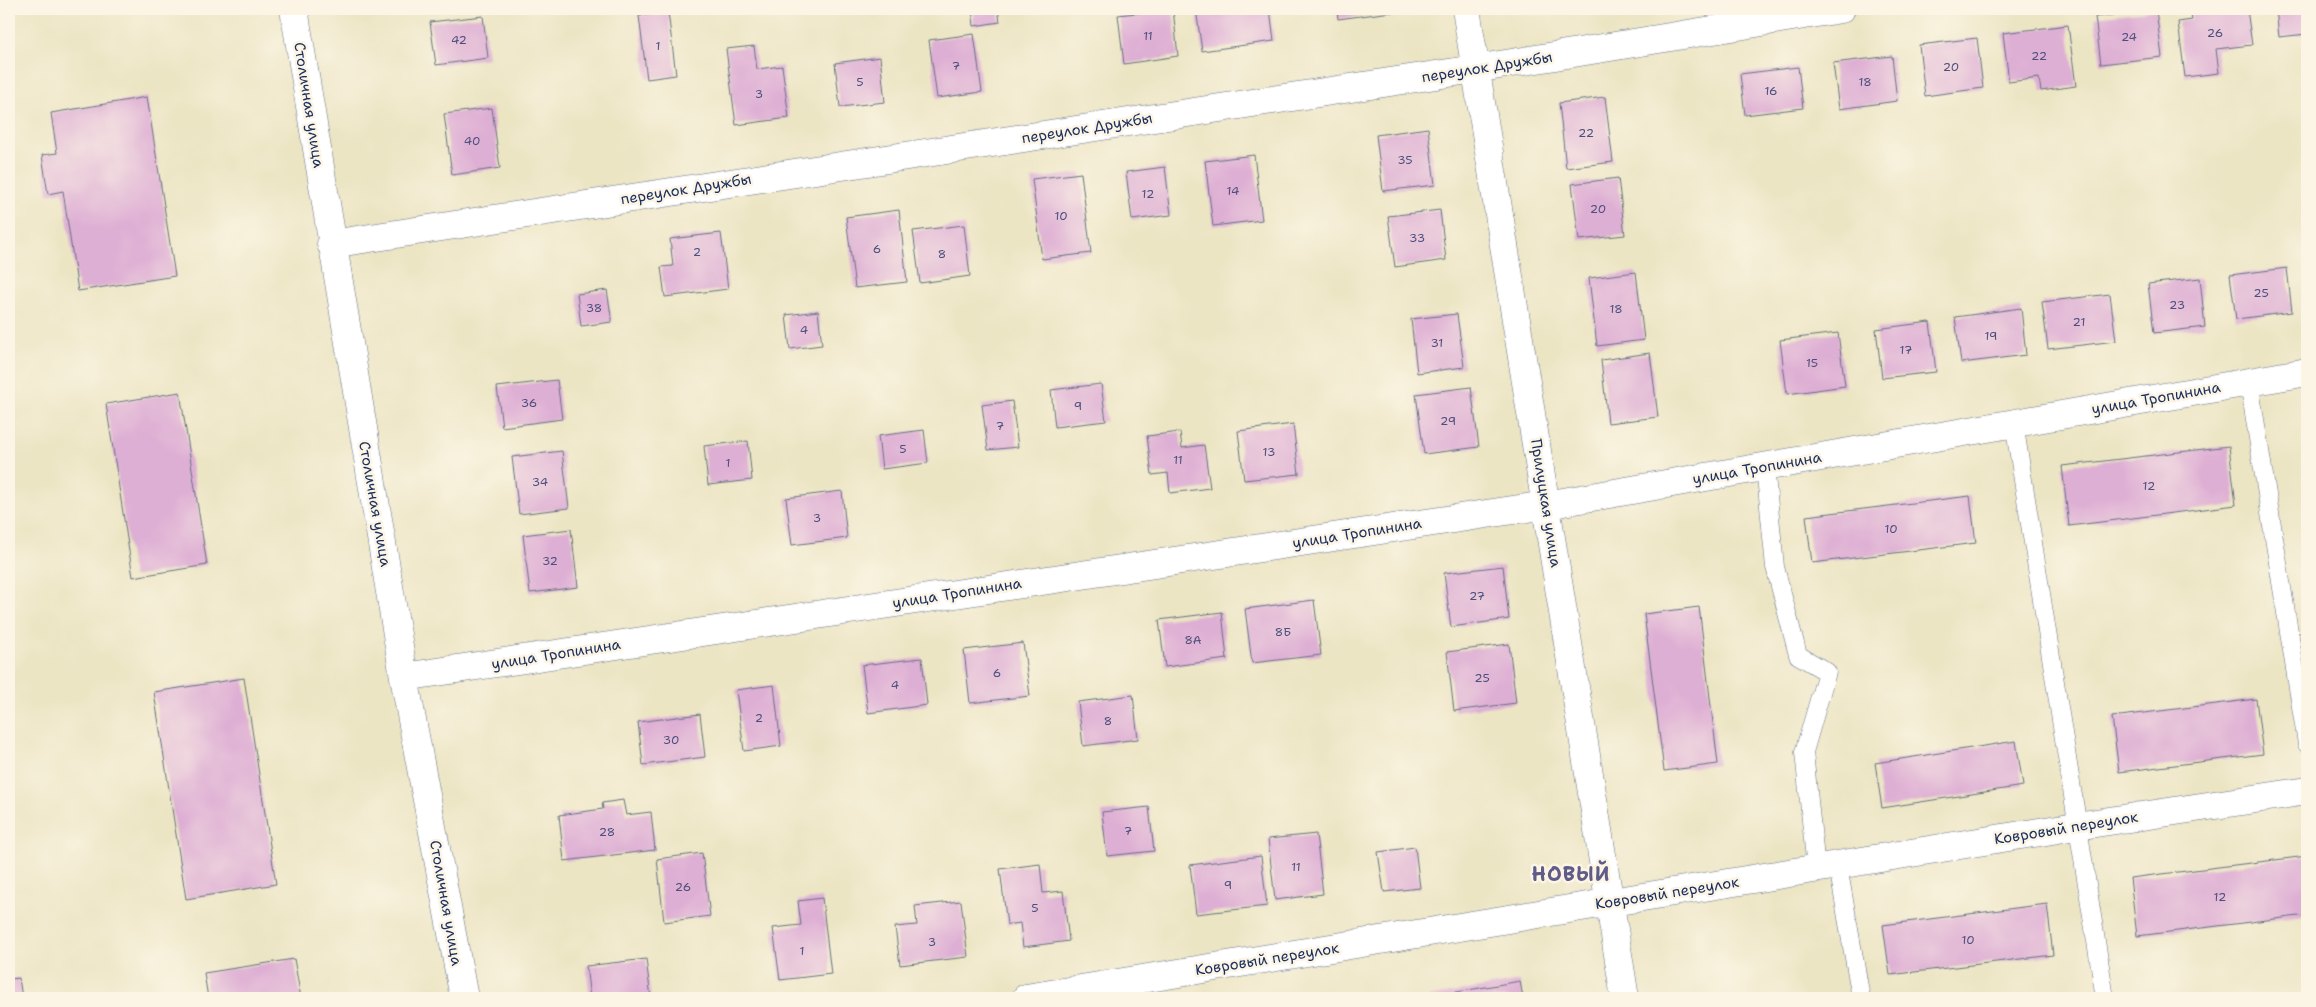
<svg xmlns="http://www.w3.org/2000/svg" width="2316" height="1007" viewBox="0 0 2316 1007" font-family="'Shantell Sans',sans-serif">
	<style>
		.building { fill: #deafd4 }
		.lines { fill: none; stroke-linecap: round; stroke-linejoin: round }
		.service-casing { stroke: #646f82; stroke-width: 19 }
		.minor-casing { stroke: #646f82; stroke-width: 29 }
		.service { stroke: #fff; stroke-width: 18 }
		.minor { stroke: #fff; stroke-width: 28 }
		.labels { text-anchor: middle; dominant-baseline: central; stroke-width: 5; stroke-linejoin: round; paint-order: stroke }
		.number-label { font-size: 12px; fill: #4c4f7c }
		.street-label { font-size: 15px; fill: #1b2f5e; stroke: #fcf5e5 }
		.district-label { font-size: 20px; font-weight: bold; letter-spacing: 1px; fill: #5f5c87; stroke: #fcf5e5 }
	</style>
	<rect width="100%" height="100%" fill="#fcf5e5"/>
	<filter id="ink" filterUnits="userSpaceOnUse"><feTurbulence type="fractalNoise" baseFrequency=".02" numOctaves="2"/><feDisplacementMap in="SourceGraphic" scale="10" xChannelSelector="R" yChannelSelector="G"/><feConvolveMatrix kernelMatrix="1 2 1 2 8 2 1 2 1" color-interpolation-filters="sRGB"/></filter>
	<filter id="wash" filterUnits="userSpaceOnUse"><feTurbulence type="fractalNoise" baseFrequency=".0096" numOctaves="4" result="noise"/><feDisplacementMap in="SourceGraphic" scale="20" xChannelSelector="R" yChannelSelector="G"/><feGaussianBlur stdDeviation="1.12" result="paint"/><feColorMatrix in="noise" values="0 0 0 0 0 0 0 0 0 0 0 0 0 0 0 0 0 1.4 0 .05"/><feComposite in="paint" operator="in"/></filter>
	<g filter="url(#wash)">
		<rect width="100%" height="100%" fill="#ece5c4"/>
		<g id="blocks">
			<path class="building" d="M972 9H998L1000 22 974 26Z
				M1173 9 1178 56 1124 64 1118 15Z
				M1196 9H1270L1274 41 1202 51Z
				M1337 9H1407V10L1338 19Z
				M2190 9H2247L2252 45 2216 49 2219 73 2185 77 2178 22 2192 20Z
				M2276 9H2307V34L2279 37Z
				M2156 10 2162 57 2101 64 2095 17Z
				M668 12 676 75 647 79 639 16Z
				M483 16 488 58 436 65 430 22Z
				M2068 25 2076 86 2041 91 2039 78 2009 82 2003 33Z
				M974 34 982 92 937 98 929 40Z
				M1977 38 1983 88 1925 96 1919 45Z
				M754 46 757 69 782 66 789 118 736 125 726 49Z
				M1892 56 1897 101 1839 109 1833 63Z
				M880 57 885 102 840 107 835 63Z
				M1798 67 1803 108 1745 115 1740 74Z
				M147 97 175 276 78 291 63 191 48 194 42 155 57 153 51 113Z
				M1605 97 1613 162 1566 168 1559 103Z
				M492 108 500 168 452 175 444 114Z
				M1428 128 1435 185 1383 191 1376 135Z
				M1254 155 1262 220 1213 226 1205 161Z
				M1165 167 1171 215 1132 220 1126 172Z
				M1081 173 1091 253 1042 259 1032 179Z
				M1618 178 1625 235 1579 240 1572 184Z
				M899 210 907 282 855 288 846 217Z
				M1440 210 1446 260 1395 267 1388 216Z
				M964 225 970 276 920 283 913 231Z
				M721 233 728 289 665 297 661 267 673 266 670 239Z
				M2287 268 2292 312 2236 319 2230 275Z
				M1636 272 1644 340 1597 346 1589 278Z
				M2200 278 2205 327 2154 333 2148 284Z
				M607 290 612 322 581 326 577 294Z
				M2110 294 2116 341 2048 349 2042 302Z
				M2021 308 2026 355 1961 363 1955 317Z
				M818 311 822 345 790 349 786 315Z
				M1457 314 1464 367 1417 373 1411 319Z
				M1930 322 1936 372 1882 378 1876 329Z
				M1838 333 1845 386 1787 394 1780 340Z
				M1650 353 1658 417 1608 423 1601 360Z
				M557 380 562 419 502 427 497 387Z
				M1101 384 1106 421 1055 427 1051 390Z
				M1471 387 1479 447 1424 454 1416 394Z
				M180 392 207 565 133 577 106 404Z
				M1012 401 1018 447 988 450 982 405Z
				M1293 424 1299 474 1244 480 1238 431Z
				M924 430 928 463 882 469 878 436Z
				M1180 432 1182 448 1204 445 1210 488 1170 493 1168 473 1152 475 1147 436Z
				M748 441 752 480 708 485 704 446Z
				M2229 446 2236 505 2069 526 2062 466Z
				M562 451 569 508 519 514 512 457Z
				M842 491 847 538 792 545 786 498Z
				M1970 496 1976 543 1812 563 1806 516Z
				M571 529 578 587 530 593 523 535Z
				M1503 566 1509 619 1451 627 1444 573Z
				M1314 600 1321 655 1252 663 1245 609Z
				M1699 607 1718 764 1664 771 1644 614Z
				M1222 612 1227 659 1165 667 1159 620Z
				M1023 643 1030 696 970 703 964 650Z
				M1509 644 1516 703 1454 711 1447 652Z
				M922 658 927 705 868 713 862 665Z
				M244 678 276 884 186 899 154 692Z
				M774 685 781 746 744 751 736 690Z
				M1133 695 1138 739 1083 746 1078 702Z
				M2256 699 2263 754 2119 772 2112 717Z
				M700 714 705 757 643 765 638 722Z
				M2016 741 2023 786 1882 808 1875 763Z
				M623 800 626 815 651 812 655 850 564 861 559 815 603 809 602 803Z
				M1149 807 1154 851 1107 856 1102 812Z
				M1316 834 1323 894 1275 900 1268 839Z
				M1415 847 1420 888 1384 892 1378 852Z
				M702 853 710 916 664 922 657 859Z
				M1261 856 1267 906 1196 914 1190 865Z
				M2307 856V915L2137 936 2130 878Z
				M1040 864 1043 893 1063 891 1069 941 1023 947 1020 923 1007 925 1000 869Z
				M822 898 831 974 780 980 773 928 801 925 798 901Z
				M961 901 968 957 900 965 895 927 917 925 915 906Z
				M2047 904 2053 955 1890 975 1883 925Z
				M294 959 301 998H208L204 973Z
				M646 959 651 998H590L586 966Z
				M19 978 22 998H9V979Z
				M1520 981 1523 998H1428V997Z"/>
		</g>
	</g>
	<g filter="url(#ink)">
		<use href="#blocks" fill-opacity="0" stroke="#646f82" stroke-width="1"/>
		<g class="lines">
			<g class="service-casing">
				<path id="service" d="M2249 382 2307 744
					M2014 423 2105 998
					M1765 466 1775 567 1798 655 1827 672 1804 752 1816 869
					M1838 866 1861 998"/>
			</g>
			<g class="minor-casing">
				<path id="minor" d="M294 9 404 677 464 998
					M1466 9 1625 998
					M331 244 1475 69 1841 9
					M404 677 1546 505 2307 372
					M1026 998 2076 826 2307 791"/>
			</g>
			<use href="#service" class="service"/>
			<use href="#minor" class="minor"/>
		</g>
	</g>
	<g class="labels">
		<g class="number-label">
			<text x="2215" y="33">26</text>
			<text x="1148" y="36">11</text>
			<text x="2129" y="37">24</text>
			<text x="459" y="40">42</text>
			<text x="658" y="46">1</text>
			<text x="2039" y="56">22</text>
			<text x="956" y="66">7</text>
			<text x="1951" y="67">20</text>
			<text x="860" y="82">5</text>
			<text x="1865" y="82">18</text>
			<text x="1771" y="91">16</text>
			<text x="759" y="94">3</text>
			<text x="1586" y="133">22</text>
			<text x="472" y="141">40</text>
			<text x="1405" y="160">35</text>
			<text x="1233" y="191">14</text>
			<text x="1148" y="194">12</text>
			<text x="1598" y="209">20</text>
			<text x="1061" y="216">10</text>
			<text x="1417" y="238">33</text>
			<text x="877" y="249">6</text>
			<text x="697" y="252">2</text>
			<text x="942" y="254">8</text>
			<text x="2261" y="293">25</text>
			<text x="2177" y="305">23</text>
			<text x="594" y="308">38</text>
			<text x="1616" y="309">18</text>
			<text x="2079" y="322">21</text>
			<text x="804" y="330">4</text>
			<text x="1991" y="336">19</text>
			<text x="1437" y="343">31</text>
			<text x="1906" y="350">17</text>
			<text x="1812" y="363">15</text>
			<text x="529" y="403">36</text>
			<text x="1078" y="406">9</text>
			<text x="1448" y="421">29</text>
			<text x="1000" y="426">7</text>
			<text x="903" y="449">5</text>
			<text x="1269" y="452">13</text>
			<text x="1178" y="460">11</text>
			<text x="728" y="463">1</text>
			<text x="540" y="482">34</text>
			<text x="2149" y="486">12</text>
			<text x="817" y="518">3</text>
			<text x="1891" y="529">10</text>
			<text x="550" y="561">32</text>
			<text x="1477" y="596">27</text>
			<text x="1283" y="632">8Б</text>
			<text x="1193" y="640">8А</text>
			<text x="997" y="673">6</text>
			<text x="1482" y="678">25</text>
			<text x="895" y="685">4</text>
			<text x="759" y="718">2</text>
			<text x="1108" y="721">8</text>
			<text x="671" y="740">30</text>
			<text x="1128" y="831">7</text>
			<text x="607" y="832">28</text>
			<text x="1296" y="867">11</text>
			<text x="1228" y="885">9</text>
			<text x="683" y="887">26</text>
			<text x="2220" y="897">12</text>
			<text x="1035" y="908">5</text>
			<text x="1968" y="940">10</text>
			<text x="932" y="942">3</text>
			<text x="802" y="951">1</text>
		</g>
		<g class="street-label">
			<text transform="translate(1487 67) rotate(-9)">переулок Дружбы</text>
			<text transform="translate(309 105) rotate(81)">Столичная улица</text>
			<text transform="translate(1087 128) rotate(-9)">переулок Дружбы</text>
			<text transform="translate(686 189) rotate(-9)">переулок Дружбы</text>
			<text transform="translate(2156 398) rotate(-10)">улица Тропинина</text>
			<text transform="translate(1757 468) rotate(-10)">улица Тропинина</text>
			<text transform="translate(1546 503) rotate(81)">Прилуцкая улица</text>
			<text transform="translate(375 504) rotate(80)">Столичная улица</text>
			<text transform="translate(1357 533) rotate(-9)">улица Тропинина</text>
			<text transform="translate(957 593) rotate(-9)">улица Тропинина</text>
			<text transform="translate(556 654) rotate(-9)">улица Тропинина</text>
			<text transform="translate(2066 828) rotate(-9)">Ковровый переулок</text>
			<text transform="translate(1667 893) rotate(-9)">Ковровый переулок</text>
			<text transform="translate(446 903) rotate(80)">Столичная улица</text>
			<text transform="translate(1267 959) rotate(-9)">Ковровый переулок</text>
		</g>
		<g class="district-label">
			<text x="1571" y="874">НОВЫЙ</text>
		</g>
	</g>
	<rect width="2316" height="1007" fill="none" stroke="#fcf5e5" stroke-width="30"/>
</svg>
